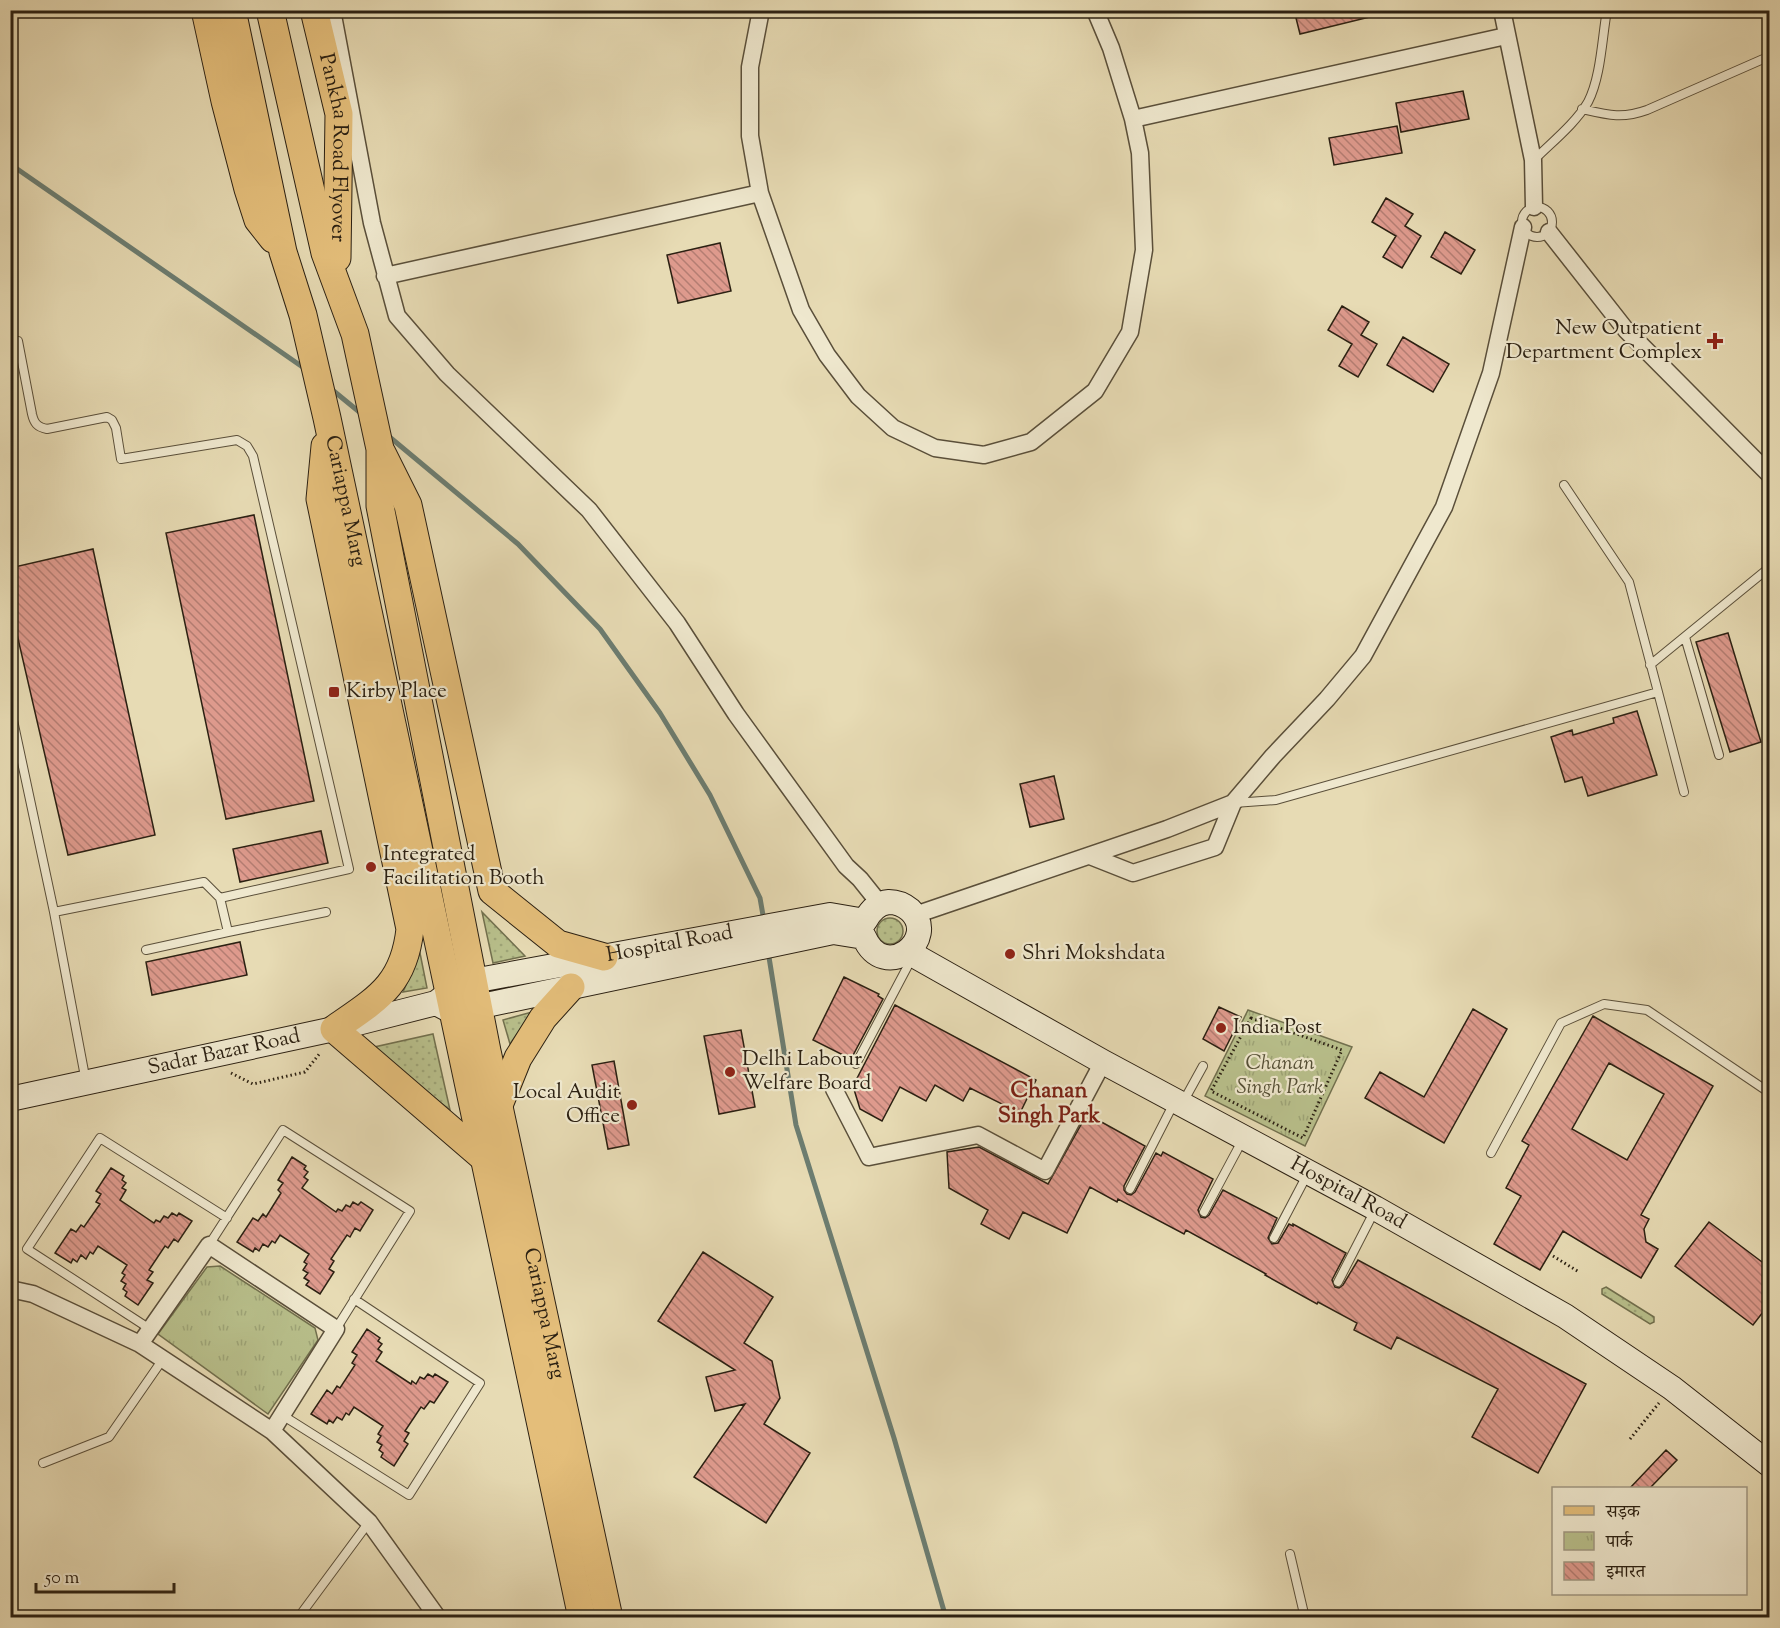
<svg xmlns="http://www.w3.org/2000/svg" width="1780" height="1628" viewBox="0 0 1780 1628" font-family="'Sorts Mill Goudy','Noto Serif Devanagari',serif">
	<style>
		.grass { fill: url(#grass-dots); stroke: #72704e; stroke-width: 1.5 }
		.park { fill: url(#park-tufts); stroke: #72704e; stroke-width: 1.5 }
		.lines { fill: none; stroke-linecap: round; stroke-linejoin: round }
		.stream { stroke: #6c7d71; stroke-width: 5 }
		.building { fill: url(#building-back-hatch); stroke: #2b2012; stroke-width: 1.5; fill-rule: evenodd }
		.lane-casing { stroke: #5a4f3a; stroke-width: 10 }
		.street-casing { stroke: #5a4f3a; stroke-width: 19 }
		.secondary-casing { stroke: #2b2012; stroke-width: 26 }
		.primary-casing { stroke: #2b2012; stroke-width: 29 }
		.path { stroke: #2b2012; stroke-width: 3; stroke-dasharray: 1.5 3; stroke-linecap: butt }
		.lane { stroke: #efe8ce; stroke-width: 8 }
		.street { stroke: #efe8ce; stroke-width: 16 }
		.secondary { stroke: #efe8ce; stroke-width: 24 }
		.primary { stroke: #e4be7a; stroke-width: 27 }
		.poi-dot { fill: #8f2418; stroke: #efe8ce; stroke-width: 2 }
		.labels { text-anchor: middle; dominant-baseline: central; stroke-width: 4.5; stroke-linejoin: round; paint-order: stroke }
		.street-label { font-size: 21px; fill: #2b2012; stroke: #efe8ce }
		.poi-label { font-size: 21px; fill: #2b2012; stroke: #efe8ce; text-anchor: start }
		.park-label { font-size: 21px; font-style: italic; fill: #555036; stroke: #efe8ce }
		.neighbourhood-label { font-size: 22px; font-weight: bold; fill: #7a1f14; stroke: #efe8ce }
	</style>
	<defs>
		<pattern id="grass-dots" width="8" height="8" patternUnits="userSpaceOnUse" patternTransform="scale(1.5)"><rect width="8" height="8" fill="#b8bf8b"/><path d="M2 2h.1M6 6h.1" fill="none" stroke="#9ea477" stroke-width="1.8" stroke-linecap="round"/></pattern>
		<pattern id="park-tufts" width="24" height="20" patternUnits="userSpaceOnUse" patternTransform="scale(1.5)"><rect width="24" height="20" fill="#b8bf8b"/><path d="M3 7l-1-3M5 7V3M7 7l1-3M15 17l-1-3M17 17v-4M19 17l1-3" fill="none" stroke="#9ea477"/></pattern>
		<pattern id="building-back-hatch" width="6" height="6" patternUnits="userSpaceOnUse" patternTransform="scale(1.5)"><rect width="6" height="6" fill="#de9a8d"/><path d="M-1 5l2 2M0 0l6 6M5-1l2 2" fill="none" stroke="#b47d72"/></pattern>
	</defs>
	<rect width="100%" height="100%" fill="#e7dbb4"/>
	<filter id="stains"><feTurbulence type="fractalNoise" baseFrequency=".00333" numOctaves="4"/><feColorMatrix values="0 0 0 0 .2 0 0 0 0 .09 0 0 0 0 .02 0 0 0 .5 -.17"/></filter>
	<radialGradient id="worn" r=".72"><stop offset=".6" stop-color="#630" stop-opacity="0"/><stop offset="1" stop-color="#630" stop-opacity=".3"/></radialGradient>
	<path class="grass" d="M482 912 525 956 493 963Z
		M877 931a13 13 0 1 1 26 0a13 13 0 1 1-26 0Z
		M420 953 427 988 403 992Z
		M532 1012 510 1044 503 1020Z
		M433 1034 450 1110 370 1048Z
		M1606 1287 1654 1317V1322L1650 1324 1602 1294V1289Z"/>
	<path class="park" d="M1248 1010 1352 1047 1305 1146 1205 1096Z
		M220 1266 315 1328 318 1340 268 1414 158 1334 207 1267Z"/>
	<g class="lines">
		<path class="stream" d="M10 164 304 368
			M330 388 363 415
			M386 434 518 544 600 629 660 713 710 795 760 898 764 921
			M768 951 796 1125 894 1438 946 1618"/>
	</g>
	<path class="building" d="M1294 10H1373L1374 16 1300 34Z
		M1463 91 1469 119 1401 132 1396 103Z
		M1397 126 1402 153 1334 165 1329 138Z
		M1386 198 1413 214 1405 226 1421 236 1402 268 1383 257 1396 236 1372 222Z
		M1445 232 1475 250 1461 274 1431 257Z
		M720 243 731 291 678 303 667 255Z
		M1342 306 1369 322 1361 335 1377 344 1358 377 1339 366 1352 344 1328 330Z
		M1403 337 1449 364 1433 392 1387 365Z
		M254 515 314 801 226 819 166 533Z
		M93 549 155 835 68 855 10 604V568Z
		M1728 633 1761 742 1730 752 1696 642Z
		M1637 711 1657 775 1588 796 1582 777 1565 782 1551 737 1572 730 1573 735 1614 723 1613 718Z
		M1054 776 1064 819 1030 827 1020 784Z
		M321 831 328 863 240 882 233 849Z
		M240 942 247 975 152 995 146 962Z
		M844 977 879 994 878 996 883 999 851 1059 813 1040Z
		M895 1005 1036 1080 1020 1113 970 1088 963 1101 935 1085 926 1101 900 1087 882 1121 860 1109 853 1086Z
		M1219 1007 1241 1017 1224 1051 1203 1039Z
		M1473 1009 1507 1029 1444 1143 1365 1098 1380 1072 1424 1097Z
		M1593 1016 1713 1086 1641 1215 1649 1219 1644 1229 1646 1242 1658 1249 1641 1278 1563 1231 1540 1270 1494 1244 1521 1196 1506 1188 1529 1145 1522 1141ZM1609 1063 1664 1094 1627 1160 1572 1129Z
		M741 1030 755 1107 719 1114 704 1036Z
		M614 1061 629 1145 608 1149 592 1065Z
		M1087 1114 1145 1146 1124 1186V1190L1127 1194 1131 1195 1135 1192 1156 1153 1161 1156 1163 1152 1213 1179 1198 1210 1201 1217 1205 1218 1209 1215 1223 1190 1277 1218 1268 1238 1272 1244 1278 1243 1289 1224 1293 1226V1224L1346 1253 1332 1280 1335 1287 1339 1288 1343 1285 1358 1260 1586 1384 1538 1473 1472 1437 1498 1389 1397 1337 1391 1349 1354 1330 1357 1323 1318 1302 1317 1304 1265 1275 1266 1274 1186 1230 1184 1234 1118 1199 1117 1202 1090 1187 1067 1233 1023 1212 1009 1239 981 1224 988 1210 949 1188 947 1152 979 1147 1048 1184Z
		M292 1157 306 1166 304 1169 308 1172 304 1177 308 1180 302 1188 336 1212 338 1209 342 1211 346 1205 350 1207 353 1202 358 1205 361 1202 373 1210 360 1231 355 1228 350 1237 347 1235 331 1259 334 1261 329 1269 334 1272 320 1294 306 1285 309 1281 304 1278 308 1273 303 1270 307 1264 304 1262 309 1254 280 1235 275 1243 272 1241 268 1247 263 1244 259 1251 255 1248 253 1252 237 1242 253 1218 258 1221 263 1214 266 1217 281 1193 278 1190 283 1183 278 1180Z
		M111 1168 124 1176 122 1180 126 1183 122 1188 126 1190 120 1200 154 1223 156 1220 160 1222 164 1216 168 1218 172 1213 177 1216 179 1213 192 1221 178 1242 174 1239 168 1248 165 1246 149 1270 153 1272 147 1280 153 1283 138 1305 125 1296 127 1292 123 1289 126 1284 121 1281 125 1275 122 1273 127 1265 98 1246 93 1254 90 1252 86 1259 81 1255 77 1262 73 1259 71 1263 55 1253 71 1229 76 1232 81 1225 84 1227 100 1204 96 1202 101 1194 96 1191Z
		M1709 1222 1770 1268V1303L1753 1325 1675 1266Z
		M703 1252 773 1297 744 1343 772 1361 780 1398 764 1424 810 1453 766 1523 694 1477 745 1404 715 1411 706 1377 735 1370 658 1321Z
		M367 1329 380 1338 378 1341 382 1344 378 1349 382 1352 376 1361 411 1384 412 1381 416 1384 420 1377 424 1379 428 1374 433 1377 435 1374 448 1382 434 1403 430 1401 424 1409 421 1407 405 1431 409 1433 404 1441 408 1444 394 1466 381 1457 383 1453 379 1450 382 1445 377 1442 381 1436 378 1434 383 1426 354 1407 349 1415 346 1413 342 1420 337 1417 333 1423 329 1420 327 1424 311 1414 327 1390 332 1394 337 1386 340 1388 355 1365 352 1363 357 1355 352 1352Z
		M1666 1450 1677 1460 1650 1488H1630Z"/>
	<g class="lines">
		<g class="lane-casing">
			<path id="lane" d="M1582 109C1608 115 1622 119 1647 110L1770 56
				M1534 160C1552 142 1575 124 1588 102 1601 77 1602 38 1607 10
				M1522 222a15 15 0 1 1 30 0a15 15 0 1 1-30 0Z
				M18 341 32 414C34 423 37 427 47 429L107 417 112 420 116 428 121 459 237 440 247 446 253 456 349 869 220 898 204 882 54 912
				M1685 637 1719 755
				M1650 665 1770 567
				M1658 692 1684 792
				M10 706 54 912 86 1082
				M1234 803 1276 800 1658 692 1629 582 1564 485
				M228 932 326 912
				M146 950 228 932 220 898
				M856 1064 912 958
				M1182 1104 1203 1066
				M1491 1153 1561 1023 1604 1004 1647 1010 1770 1093
				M1130 1189 1175 1101
				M1204 1212 1242 1141
				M1274 1238 1307 1175
				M209 1245 283 1130 410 1211 336 1329
				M1338 1282 1375 1210
				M150 1329 27 1249 100 1138 227 1218
				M282 1415 409 1495 480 1383 354 1299
				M43 1463 109 1437 163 1359
				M1290 1554 1305 1618
				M10 1612 22 1618
				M298 1618 369 1522"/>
		</g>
		<g class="street-casing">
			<path id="street" d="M332 10 372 223 397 316 447 374 589 510 677 623 736 714 846 866 860 879 880 904
				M761 10 750 67V136L760 193 801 310 827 355 858 396 893 428 935 448 984 455 1031 442 1095 391 1130 332 1144 250 1140 153 1133 119 1111 48 1095 10
				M1502 10 1533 160 1534 207
				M1133 119 1506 36
				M1549 232 1626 330 1770 475
				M385 276 760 193
				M1090 856 1133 873 1215 847 1233 803
				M915 915 1167 829 1233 803 1273 756 1327 699 1363 656 1444 507 1491 373 1523 227
				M834 1089 869 1157 978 1135 1045 1171 1103 1062
				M10 1289 33 1294 140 1344 272 1431 369 1522 438 1618
				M140 1344 209 1245 336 1329 272 1431"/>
		</g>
		<g class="secondary-casing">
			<g id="secondary">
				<path id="s1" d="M908 952 1103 1062 1375 1208 1565 1316 1672 1388 1770 1465"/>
				<path id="s2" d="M10 1099 334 1029 436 1003 449 993 473 981 830 915 865 921C870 911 877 903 889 902 897 902 904 905 910 910 941 939 884 984 864 937L833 932 453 1012 436 1003"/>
			</g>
		</g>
		<g class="primary-casing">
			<g id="primary">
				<path d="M205 10 225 101 248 189 258 220 273 239"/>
				<path id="s3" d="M232 10 283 252 303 315 327 418 582 1618"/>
				<path id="s4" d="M270 10 325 253 355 334 380 449V506L487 1051 609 1618"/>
				<path id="s5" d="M314 10 339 114 337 258"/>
				<path d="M325 446 320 499 410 929C404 985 377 999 334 1029L485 1159"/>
				<path d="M382 453 408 505 492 891 558 944 604 957"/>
				<path d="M499 1105 518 1058 543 1018 571 987"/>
			</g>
		</g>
		<path class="path" d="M1251 1018 1342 1050 1303 1138 1211 1091Z
			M231 1073 253 1084 305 1072 320 1053
			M1553 1256 1579 1272
			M1630 1439 1659 1403"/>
		<use href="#lane" class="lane"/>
		<use href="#street" class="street"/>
		<use href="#secondary" class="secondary"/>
		<use href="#primary" class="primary"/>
	</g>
	<g class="poi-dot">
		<path d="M1712 332h6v6h6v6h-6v6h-6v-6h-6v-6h6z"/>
		<rect x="328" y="686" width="12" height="12" rx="3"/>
		<circle cx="371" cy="867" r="6"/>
		<circle cx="1010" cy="954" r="6"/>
		<circle cx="1221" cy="1028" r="6"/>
		<circle cx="730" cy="1072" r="6"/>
		<circle cx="632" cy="1105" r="6"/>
	</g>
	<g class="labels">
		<g class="street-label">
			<text stroke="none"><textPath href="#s5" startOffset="140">Pankha Road Flyover</textPath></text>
			<text stroke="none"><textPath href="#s3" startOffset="504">Cariappa Marg</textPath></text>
			<text stroke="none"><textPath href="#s2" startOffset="680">Hospital Road</textPath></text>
			<text stroke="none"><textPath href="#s2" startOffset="219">Sadar Bazar Road</textPath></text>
			<text stroke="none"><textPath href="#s1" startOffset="502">Hospital Road</textPath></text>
			<text stroke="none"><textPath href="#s4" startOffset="1334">Cariappa Marg</textPath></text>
		</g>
		<g class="poi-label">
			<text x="1702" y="329" text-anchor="end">New Outpatient<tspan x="1702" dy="24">Department Complex</tspan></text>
			<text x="346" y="692">Kirby Place</text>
			<text x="383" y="855">Integrated<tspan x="383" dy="24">Facilitation Booth</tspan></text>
			<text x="1022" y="954">Shri Mokshdata</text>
			<text x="1233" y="1028">India Post</text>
			<text x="742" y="1060">Delhi Labour<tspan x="742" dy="24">Welfare Board</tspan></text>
			<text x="620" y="1093" text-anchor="end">Local Audit<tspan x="620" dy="24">Office</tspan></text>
		</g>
		<g class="park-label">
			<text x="1280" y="1064">Chanan<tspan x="1280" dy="24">Singh Park</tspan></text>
		</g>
		<g class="neighbourhood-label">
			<text x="1049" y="1092">Chanan<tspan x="1049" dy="25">Singh Park</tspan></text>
		</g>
	</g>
	<rect width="1780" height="1628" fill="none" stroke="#e7dbb4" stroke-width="36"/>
	<rect x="12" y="12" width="1756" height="1604" fill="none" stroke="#2b2012" stroke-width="3"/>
	<rect x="18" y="18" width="1744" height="1592" fill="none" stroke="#2b2012" stroke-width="1.5"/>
	<rect x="1552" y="1487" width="195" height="108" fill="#efe8ce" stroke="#a19883" stroke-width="1.5"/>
	<rect x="1564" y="1506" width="30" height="9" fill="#e4be7a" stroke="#a19883" stroke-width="1.5"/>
	<text x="1606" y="1517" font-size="18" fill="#2b2012">सड़क</text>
	<rect x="1564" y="1532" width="30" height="18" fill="url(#park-tufts)" stroke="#a19883" stroke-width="1.5"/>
	<text x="1606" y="1547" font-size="18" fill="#2b2012">पार्क</text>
	<rect x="1564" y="1562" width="30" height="18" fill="url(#building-back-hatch)" stroke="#a19883" stroke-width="1.5"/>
	<text x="1606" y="1577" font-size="18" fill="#2b2012">इमारत</text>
	<path d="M36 1583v9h138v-9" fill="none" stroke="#2b2012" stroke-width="3"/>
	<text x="45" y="1583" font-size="18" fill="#2b2012" stroke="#efe8ce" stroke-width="4.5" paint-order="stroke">50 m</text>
	<rect width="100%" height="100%" filter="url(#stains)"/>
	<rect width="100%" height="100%" fill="url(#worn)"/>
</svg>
